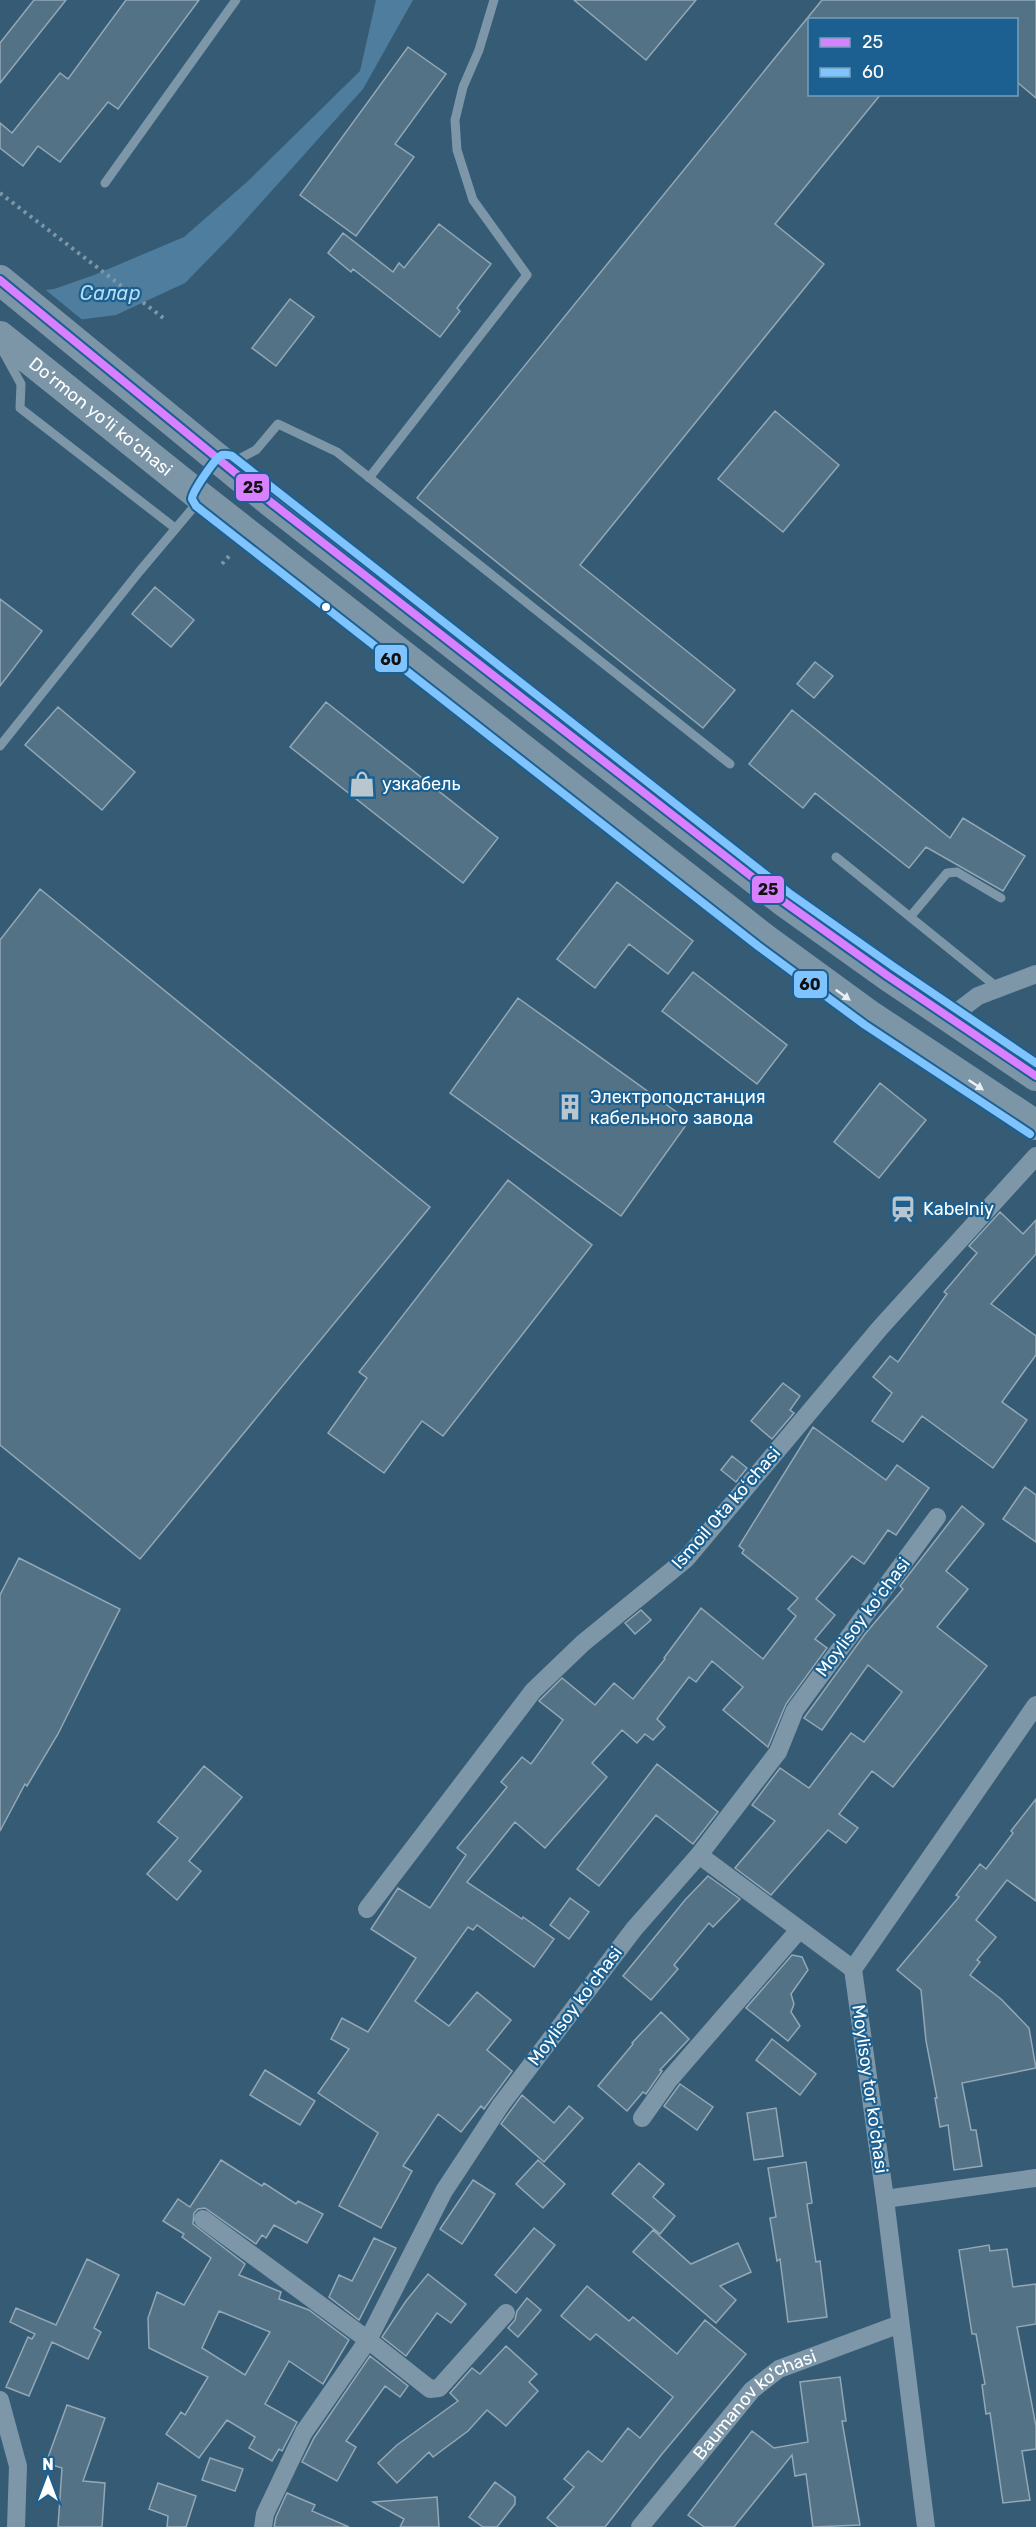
<svg xmlns="http://www.w3.org/2000/svg" width="1036" height="2527" viewBox="0 0 1036 2527" font-family="Rubik,sans-serif">
	<style>
		.water { fill: #4e7d9d }
		.pier { fill: #365b75 }
		.building { fill: #547286; stroke: #92a8b6; stroke-width: 1.5; fill-rule: evenodd }
		.lines { fill: none; stroke-linecap: round; stroke-linejoin: round }
		.path { stroke: #7d97a8; stroke-width: 4; stroke-dasharray: 3 4.5; stroke-linecap: butt }
		.service { stroke: #7d97a8; stroke-width: 9 }
		.minor { stroke: #7d97a8; stroke-width: 18 }
		.primary { stroke: #7d96a7; stroke-width: 30 }
		.bus-1-casing { stroke: #1b6090; stroke-width: 12 }
		.bus-2-casing { stroke: #1b6090; stroke-width: 12 }
		.bus-1 { stroke: #d880ff; stroke-width: 8 }
		.bus-2 { stroke: #80c4ff; stroke-width: 8 }
		.oneway { fill: #eceff2 }
		.bus-dot { fill: #fff; stroke: #1b6090; stroke-width: 2 }
		.labels { text-anchor: middle; dominant-baseline: central; stroke-width: 4.5; stroke-linejoin: round; paint-order: stroke }
		.street-label { font-size: 18px; fill: #fff; stroke: #1b6090 }
		.poi-label { font-size: 18px; fill: #fff; stroke: #1b6090; text-anchor: start }
		.water-label { font-size: 20px; font-style: italic; fill: #b6dcf5; stroke: #1b6090 }
		.line-badge { stroke: #1b6090; stroke-width: 2 }
		.pale-badge-label { font-size: 16px; text-anchor: middle; font-weight: bold; fill: #111 }
	</style>
	<rect width="100%" height="100%" fill="#365b75"/>
	<path class="water" d="M376 0H413L363 89 231 236 185 283 116 315 0 330V295L54 289 94 275 184 237 248 181 360 71Z"/>
	<path class="pier" d="M42 287 85 322 0 333V292Z"/>
	<path class="building" d="M34 0H66L0 83V43Z
		M126 0H199L118 109 108 102 60 162 38 146 23 166 0 148V123L12 133 60 73 68 79Z
		M574 0H696L646 60Z
		M822 0H1036V98L1017 82V20H810V94H881L775 224 824 264 580 565 735 690 703 728 417 498Z
		M408 47 446 74 395 144 414 157 356 236 300 195Z
		M439 224 491 264 457 308 460 311 440 337 353 269 351 272 328 253 343 233 393 272 399 263 404 268Z
		M290 299 314 317 276 366 252 348Z
		M775 411 839 465 783 532 718 479Z
		M155 587 194 620 171 647 132 614Z
		M0 599 42 631 0 686Z
		M815 662 833 676 814 698 797 684Z
		M326 702 498 838 463 883 290 747Z
		M58 707 135 772 102 810 25 745Z
		M792 710 950 838 963 818 1025 856 1003 891 926 847 909 868 815 793 803 808 749 764Z
		M617 882 693 941 668 974 629 944 595 988 557 959Z
		M40 889 430 1207 140 1559 0 1445V940Z
		M693 972 787 1045 757 1084 662 1011Z
		M518 998 689 1121 621 1216 450 1093Z
		M880 1083 926 1120 879 1178 834 1142Z
		M508 1180 592 1245 443 1436 422 1421 384 1473 328 1433 367 1378 359 1372Z
		M1000 1212 1023 1234 1036 1220V1254L991 1304 1036 1336V1355L1002 1402 1027 1420 993 1468 922 1416 903 1442 872 1421 892 1393 873 1377 890 1356 898 1362 947 1294 944 1292 977 1253 969 1246Z
		M783 1383 800 1396 790 1410 794 1413 772 1439 751 1421Z
		M813 1427 886 1480 897 1465 929 1488 896 1535 888 1530 864 1564 852 1556 816 1599 835 1615 815 1639 827 1648 786 1704 768 1747 723 1710 743 1687 712 1661 696 1682 689 1677 657 1719 665 1727 653 1740 645 1734 637 1743 622 1730 592 1763 607 1777 545 1848 515 1822 467 1882 522 1919 523 1917 554 1939 534 1967 477 1925 473 1930 468 1927 415 2001 449 2026 477 1992 511 2020 487 2050 512 2071 484 2109 481 2106 461 2132 438 2114 403 2166 412 2171 381 2228 339 2206 378 2133 318 2093 349 2049 331 2039 342 2018 368 2032 416 1958 371 1929 398 1888 430 1908 466 1855 457 1848 507 1787 501 1782 522 1757 531 1764 563 1720 539 1701 562 1678 595 1705 614 1683 633 1699 665 1659 664 1658 701 1608 763 1659 796 1616 788 1609 798 1598 742 1553 744 1550 739 1546Z
		M732 1456 747 1468 736 1482 721 1470Z
		M1025 1487 1036 1495V1542L1003 1519Z
		M962 1506 984 1524 946 1571 968 1589 937 1627 987 1666 893 1787 872 1771 839 1814 858 1828 846 1843 828 1830 771 1895 735 1868 775 1821 752 1805 780 1768 809 1788 851 1733 864 1742 902 1692 868 1665 822 1730 804 1718 865 1634 903 1589 900 1586Z
		M19 1558 120 1609 58 1734 27 1786 25 1784 0 1831V1595Z
		M641 1610 651 1620 635 1634 625 1623Z
		M657 1764 718 1812 693 1844 656 1815 599 1886 577 1869Z
		M204 1766 242 1797 189 1861 201 1871 177 1900 147 1874 178 1838 158 1822Z
		M1036 1799V1901L1007 1880 976 1920 996 1937 977 1960 980 1962 970 1975 1001 1999 1029 2028 1036 2068 962 2083 971 2130H976L982 2166 954 2170 948 2125 940 2127 935 2098H937L926 2041 921 1990 897 1970 959 1897 956 1895 980 1864 986 1869 1013 1833 1011 1831Z
		M708 1876 740 1899 713 1927 709 1923 674 1965 678 1969 651 2000 623 1976 685 1900Z
		M570 1898 589 1912 569 1939 550 1925Z
		M792 1955 802 1957 808 1970 791 1994 794 2004 791 2012 800 2026 788 2041 746 2008Z
		M661 2012 689 2039 660 2070 662 2071 646 2094 643 2092 627 2111 598 2086 633 2044 632 2043Z
		M772 2039 816 2074 800 2095 756 2060Z
		M265 2070 315 2101 300 2125 250 2095Z
		M680 2084 713 2107 697 2130 664 2106Z
		M522 2095 554 2123 569 2106 583 2118 544 2162 501 2124Z
		M776 2108 783 2156 754 2160 747 2113Z
		M221 2160 262 2186 264 2183 296 2204 298 2201 323 2214 307 2243 274 2225 266 2238 262 2235 256 2244 205 2208 198 2209 194 2213 193 2224 245 2264 239 2275 281 2292 279 2299 309 2310 349 2340 323 2384 289 2361 265 2404 297 2422 282 2451 279 2449 272 2461 249 2448 255 2437 227 2420 199 2458 166 2434 181 2412 185 2415 208 2377 149 2348 148 2318 157 2292 184 2305 211 2258 182 2237 184 2234 163 2221 178 2199 190 2207ZM219 2311 270 2332 245 2375 202 2348Z
		M538 2160 565 2184 543 2208 516 2184Z
		M806 2162 812 2203 807 2204 816 2262 820 2261 827 2317 788 2322 780 2259 777 2261 770 2218 776 2217 768 2168Z
		M639 2163 664 2184 653 2197 675 2216 660 2234 612 2194Z
		M473 2180 495 2194 462 2244 440 2229Z
		M534 2228 555 2245 516 2293 495 2275Z
		M653 2230 691 2264 738 2243 751 2272 720 2286 736 2300 716 2323 633 2252Z
		M374 2238 396 2248 359 2320 329 2297 339 2275 352 2281Z
		M989 2245 990 2251 1007 2249 1013 2287 1036 2284V2324L1017 2327 1036 2426V2449L1022 2451 1030 2500 1003 2503 990 2413 986 2414 982 2385 985 2384 976 2334H972L959 2250Z
		M87 2259 119 2275 94 2328 101 2332 88 2359 52 2342 29 2396 6 2387 28 2337 32 2339 35 2334 10 2322 16 2308 56 2325Z
		M428 2274 466 2304 451 2323 437 2313 406 2356 382 2337 406 2301Z
		M587 2286 629 2321 633 2317 677 2354 705 2320 746 2354 662 2454 605 2527H558L547 2518 574 2487 564 2479 588 2451 602 2462 628 2428 640 2438 673 2397 596 2334 590 2340 561 2316Z
		M527 2298 541 2310 518 2337 508 2328 515 2320 517 2311Z
		M506 2346 537 2374 529 2382 538 2391 506 2426 487 2410 468 2431 433 2457 429 2452 397 2483 378 2463 397 2445 458 2401 450 2393 472 2368 480 2374Z
		M370 2356 408 2386 400 2397 385 2386 346 2441 356 2447 337 2481 302 2462 314 2438Z
		M840 2377 846 2421H842L860 2525 813 2527 806 2474 795 2476 792 2455 734 2527H704L688 2515 752 2431 774 2448 808 2442 800 2382Z
		M67 2405 105 2418 83 2481 105 2483 102 2527H58L62 2468 46 2463Z
		M210 2458 243 2469 235 2491 202 2480Z
		M495 2482 515 2497V2504L497 2527H483L469 2517Z
		M158 2483 196 2496 186 2527H167L168 2516 149 2509Z
		M287 2493 315 2505 312 2511 349 2527H274L276 2517Z
		M437 2497 439 2527H400L404 2519 373 2502Z"/>
	<g class="lines">
		<path class="path" d="M0 193 166 320
			M222 564 231 554"/>
		<path class="service" d="M105 183 236 0
			M4 353 21 384 20 408 175 528
			M231 463 256 450 278 424 337 452 730 764
			M369 478 527 275 473 200 457 150 455 120 463 87 479 50 494 0
			M0 746 139 572 198 502
			M836 857 998 988
			M910 917 947 873 957 872 1001 898"/>
		<g class="minor">
			<path d="M949 1018 978 996 1036 974"/>
			<path d="M699 1855 853 1969"/>
			<path d="M367 1909 533 1691 583 1643 686 1559 880 1328 1036 1156"/>
			<path d="M642 2118 669 2080 799 1930"/>
			<path d="M885 2199 1036 2178"/>
			<path d="M203 2219 368 2340 430 2389 439 2388 506 2313"/>
			<path d="M0 2400 18 2466 16 2527"/>
			<path d="M263 2527 265 2514 304 2432 368 2340 444 2191 500 2106 634 1929 699 1855 778 1752 795 1710 937 1517"/>
			<path id="s1" d="M640 2527 752 2390 779 2369 900 2324"/>
			<path d="M926 2527 885 2199 853 1969 1036 1705"/>
		</g>
		<g class="primary">
			<path d="M0 280 272 503 783 901 888 976 1036 1076"/>
			<path id="s2" d="M0 336 202 498 764 938 871 1016 1036 1125"/>
		</g>
		<g class="bus-1-casing">
			<path id="bus-1" d="M0 280 272 503 783 901 888 976 1036 1076"/>
		</g>
		<g class="bus-2-casing">
			<path id="bus-2" d="M1030 1134 865 1025 758 946 196 506 192 499C192 492 215 458 222 455 226 454 228 455 232 456L789 893 894 967 1036 1063"/>
		</g>
		<use href="#bus-1" class="bus-1"/>
		<use href="#bus-2" class="bus-2"/>
	</g>
	<defs><path id="oneway-solid" d="M-6-.8H1V-3.2L6.5 0L1 3.2V.8H-6Z" transform="scale(1.5)"/></defs>
	<g class="oneway">
		<use href="#oneway-solid" transform="translate(843 995) rotate(36)"/>
		<use href="#oneway-solid" transform="translate(976 1085) rotate(34)"/>
	</g>
	<defs>
		<g id="shop-bare" transform="scale(2.07)"><path d="M-5-2.5h2.3a2.7 3.5 0 0 1 5.4 0H5L5.5 6h-11ZM-1.5-2.5h3a1.5 2.3 0 0 0-3 0Z" fill="#b9c6cf" stroke="#1b6090" stroke-width="2.5" paint-order="stroke"/></g>
		<g id="building-bare" transform="scale(2.07)"><path d="M-4-6H4V6H1V3H-1V6H-4ZM-2.5-4.3h1.7v1.8h-1.7ZM.8-4.3h1.7v1.8H.8ZM-2.5-1h1.7V.8h-1.7ZM.8-1h1.7V.8H.8Z" fill="#b9c6cf" stroke="#1b6090" stroke-width="2.5" paint-order="stroke"/></g>
		<g id="station-bare" transform="scale(2.07)"><path d="M-3-6H3Q5-6 5-4V2Q5 4 3 4L4.5 6H3L1.5 4h-3L-3 6H-4.5L-3 4Q-5 4-5 2V-4Q-5-6-3-6ZM-3.5-4v3h7v-3ZM-3.5 1v1.5H-2V1ZM2 1v1.5H3.5V1Z" fill="#b9c6cf" stroke="#1b6090" stroke-width="2.5" paint-order="stroke"/></g>
	</defs>
	<g fill-rule="evenodd">
		<use href="#shop-bare" x="362" y="784"/>
		<use href="#building-bare" x="570" y="1107"/>
		<use href="#station-bare" x="903" y="1209"/>
	</g>
	<circle class="bus-dot" cx="326" cy="607" r="5"/>
	<g class="labels">
		<g class="street-label">
			<text stroke="none"><textPath href="#s2" startOffset="129">Do‘rmon yo‘li ko‘chasi</textPath></text>
			<text transform="translate(726 1508) rotate(-49)">Ismoil Ota koʻchasi</text>
			<text transform="translate(863 1617) rotate(-53)">Moylisoy koʻchasi</text>
			<text transform="translate(575 2006) rotate(-53)">Moylisoy koʻchasi</text>
			<text transform="translate(870 2089) rotate(82)">Moylisoy tor ko'chasi</text>
			<text stroke="none"><textPath href="#s1" startOffset="170">Baumanov ko'chasi</textPath></text>
		</g>
		<g class="poi-label">
			<text x="382" y="784">узкабель</text>
			<text x="590" y="1097">Электроподстанция<tspan x="590" dy="21">кабельного завода</tspan></text>
			<text x="923" y="1209">Kabelniy</text>
		</g>
		<g class="water-label">
			<text x="110" y="293">Салар</text>
		</g>
	</g>
	<g class="line-badge">
		<rect x="235" y="473" width="35" height="29" rx="6" fill="#d880ff"/>
		<rect x="374" y="644" width="34" height="29" rx="6" fill="#80c4ff"/>
		<rect x="751" y="875" width="34" height="29" rx="6" fill="#d880ff"/>
		<rect x="793" y="970" width="35" height="29" rx="6" fill="#80c4ff"/>
	</g>
	<g class="pale-badge-label">
		<text x="253" y="493">25</text>
		<text x="391" y="665">60</text>
		<text x="768" y="895">25</text>
		<text x="810" y="990">60</text>
	</g>
	<rect x="808" y="18" width="210" height="78" fill="#1b6090" stroke="#76a0bc" stroke-width="1.5"/>
	<rect x="820" y="38" width="30" height="9" fill="#d880ff" stroke="#76a0bc" stroke-width="1.5"/>
	<text x="862" y="48" font-size="18" fill="#ffffff">25</text>
	<rect x="820" y="68" width="30" height="9" fill="#80c4ff" stroke="#76a0bc" stroke-width="1.5"/>
	<text x="862" y="78" font-size="18" fill="#ffffff">60</text>
	<g transform="translate(48 2479)" stroke="#1b6090" stroke-width="4.5" paint-order="stroke">
	<path d="M0-4.5L10 22L0 15L-10 22Z" fill="#ffffff"/>
	<text y="-9" font-size="16" font-weight="bold" text-anchor="middle" fill="#ffffff">N</text>
	</g>
</svg>
